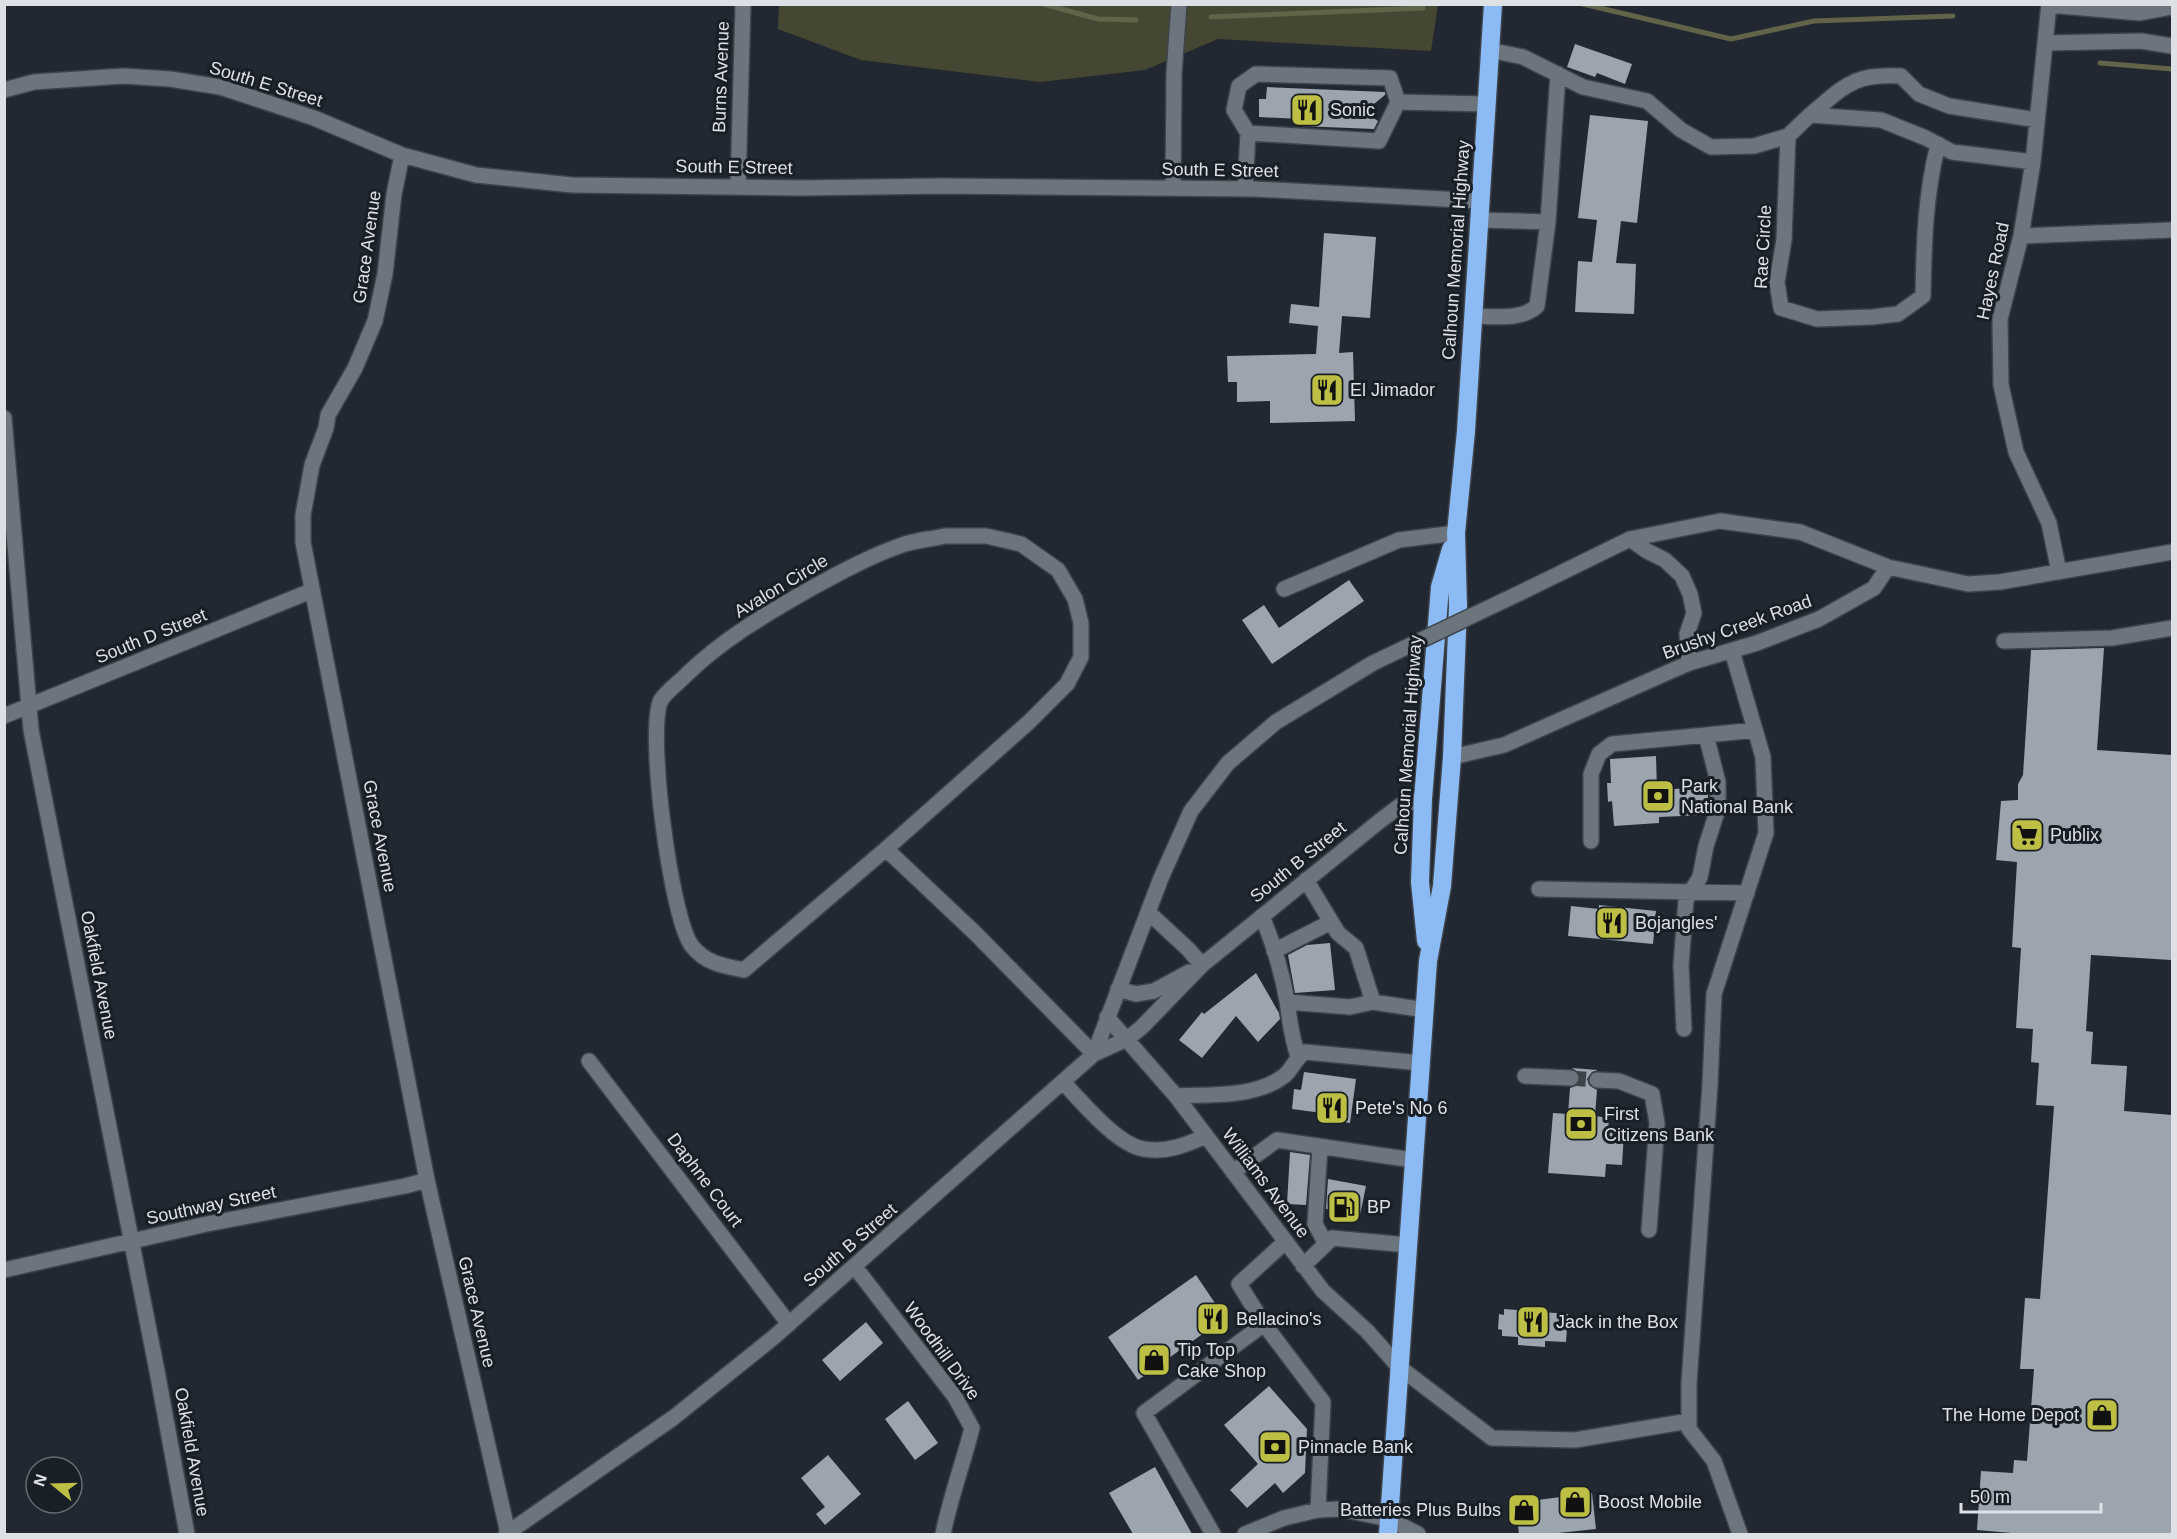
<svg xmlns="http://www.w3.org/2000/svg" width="2177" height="1539" viewBox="0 0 2177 1539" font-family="Helvetica,sans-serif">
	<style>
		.green { fill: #464733 }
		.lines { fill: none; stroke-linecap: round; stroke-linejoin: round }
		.stream { stroke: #62644a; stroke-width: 5 }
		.building { fill: #9ca4ae }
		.minor-tunnel { stroke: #3e444c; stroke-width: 15; stroke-dasharray: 15 8; stroke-linecap: butt }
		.minor-casing { stroke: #3d4349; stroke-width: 18 }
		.highway-casing { stroke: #3d4349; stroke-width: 21 }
		.minor { stroke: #6c747d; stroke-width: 15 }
		.highway { stroke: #8cbaf4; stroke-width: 18 }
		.minor-bridge-casing { stroke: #3d4349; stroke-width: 18; stroke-linecap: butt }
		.minor-bridge { stroke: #6c747d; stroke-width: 15 }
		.labels { text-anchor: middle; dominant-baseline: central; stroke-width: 6; stroke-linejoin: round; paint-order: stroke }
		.street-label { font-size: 18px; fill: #dde1e6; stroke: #191f27 }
		.poi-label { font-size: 18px; fill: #dde1e6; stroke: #191f27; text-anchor: start }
	</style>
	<rect width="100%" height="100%" fill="#222831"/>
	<path class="green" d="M779 4 1438 5 1431 51 1218 39 1145 70 1040 82 861 60 778 29Z"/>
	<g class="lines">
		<path class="stream" d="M1043 4 1098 19 1136 20
			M1583 4 1731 39 1814 21 1953 16
			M1211 17 1423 8
			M2100 63 2172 69"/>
	</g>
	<path class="building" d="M1575 44 1632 64 1625 84 1597 73 1595 77 1567 67Z
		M1267 87 1385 92V95L1364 112 1378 121 1374 129 1300 126V119L1259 117V99H1266Z
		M1590 115 1648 121 1637 223 1621 221 1616 263 1636 264 1634 314 1575 312 1578 261 1592 262 1597 220 1578 218Z
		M1324 233 1376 237 1370 318 1342 316 1339 353 1353 352 1355 421 1270 423V401L1237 402V382H1228L1227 356 1316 354 1318 326 1289 323 1291 304 1319 307Z
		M1349 580 1364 601 1272 664 1242 620 1264 605 1279 628Z
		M2104 648 2097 750 2172 755 2171 960 2091 955 2086 1031 2093 1032 2091 1064 2127 1066 2124 1111 2172 1115V1534H2023L1977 1530 1981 1471 2013 1473 2014 1460 2027 1461 2034 1369H2020L2025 1298 2040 1299 2054 1106 2036 1105 2039 1063 2031 1062 2033 1029 2016 1028 2021 948 2012 947 2017 862 1996 860 2001 801 2018 800V784L2023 775 2031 650Z
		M1656 756 1657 790 1708 787V807L1706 815 1659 817V823L1614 826 1612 801 1608 802 1607 783H1611L1610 759Z
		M1599 905 1656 911 1653 944 1568 936 1571 906 1599 909Z
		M1330 943 1335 990 1295 993 1288 955 1307 945Z
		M1256 973 1279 1013 1280 1019 1258 1042 1236 1016 1202 1058 1179 1040 1202 1012 1204 1014Z
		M1572 1068 1598 1070 1592 1072 1587 1079 1589 1085 1597 1090 1595 1116 1609 1118 1608 1131 1624 1132 1622 1165 1606 1164 1605 1177 1548 1173 1553 1113 1568 1114 1570 1088 1576 1086 1581 1079 1579 1073Z
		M1304 1072 1356 1079 1350 1123 1321 1119 1322 1113 1292 1109 1294 1089 1301 1090Z
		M1290 1152 1310 1155 1306 1205 1287 1204Z
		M1328 1179 1366 1186 1360 1215 1326 1209Z
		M1196 1275 1225 1318 1138 1380 1108 1337Z
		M1504 1309 1568 1314 1566 1342 1545 1341V1347L1518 1345V1337L1502 1336V1330L1498 1329 1499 1314 1504 1315Z
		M866 1322 883 1343 840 1381 822 1360Z
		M1269 1386 1307 1429 1305 1473 1283 1493 1275 1483 1247 1508 1230 1490 1258 1464 1224 1425Z
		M908 1401 938 1443 915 1460 885 1419Z
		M828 1455 861 1494 825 1525 816 1514 825 1507 801 1478Z
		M1155 1467 1192 1534H1133L1109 1493Z
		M1592 1493 1596 1529 1549 1534H1519L1515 1503Z"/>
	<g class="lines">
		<path class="minor-tunnel" d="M1571 1078 1597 1080"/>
		<g class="minor-casing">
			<path id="minor" d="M2049 4 2033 162 2021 236 2000 319 2001 385 2016 452 2049 523 2059 572
				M2049 5 2140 13 2172 7
				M2046 43 2141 41 2172 46
				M1489 50 1523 57 1583 87 1647 101 1681 130 1711 147 1754 146 1788 136 1810 115 1881 120 1926 138 1952 152 2033 162
				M4 90 34 82 123 76 170 79 220 87 314 118 402 155 476 175 572 185 799 188 942 186 1254 189 1481 201
				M1398 102 1486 104
				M1810 115C1845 86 1853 73 1901 76L1919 94 1949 106 2037 120
				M1788 136 1784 240 1777 282 1781 308 1817 319 1872 317 1898 314 1923 296C1924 242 1925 197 1938 144
				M402 155 394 194 385 274 375 321 355 368 328 415 326 428 312 465 303 515V542L427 1180 508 1533
				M738 187 743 4
				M1173 188 1174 74 1179 4
				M1245 189 1248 133 1234 110 1239 86 1256 74 1390 78 1398 102 1379 141 1248 133
				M1479 220 1548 222 1558 74
				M2021 236 2172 230
				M1473 316C1494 316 1521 321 1537 306L1548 222
				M4 418 31 730 157 1371 187 1534
				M945 536H986L1021 544 1058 570 1075 599 1081 623V657L1067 684 1029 722 886 849 744 970C723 966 705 963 692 946 671 920 646 729 661 700 666 692 677 684 684 677 720 641 766 614 810 589 841 572 872 555 905 544 918 540 932 539 945 536Z
				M1630 539 1647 551 1665 560 1682 576 1690 594 1694 613 1687 634 1689 663
				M1284 589 1399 540 1456 533
				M1528 589 1630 539 1720 521 1800 532 1888 567 1968 584 2000 582 2172 552
				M2004 641 2112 638 2172 628
				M1732 651 1763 757 1766 833 1714 994 1710 1085 1689 1383V1429L1714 1461 1740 1534
				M4 716 311 591
				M1706 735 1755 730
				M1452 757 1504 745 1689 663 1757 643 1819 619 1874 588 1888 567
				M1591 841V774L1599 754 1612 744 1706 735 1718 782V809L1706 846 1700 877 1686 900 1681 965 1684 1029
				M886 849 975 933 1094 1054
				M1306 880 1338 933 1356 948 1373 1002
				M1539 889 1747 893
				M1148 912 1188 949 1202 965
				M1262 916C1273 943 1282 972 1287 1001 1290 1021 1291 1037 1298 1056
				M1274 951 1331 922
				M1118 989 1136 994 1154 991 1189 972
				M1287 1002 1350 1007 1373 1002 1425 1010
				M1107 1017 1176 1096 1323 1291 1367 1331 1399 1367 1492 1438 1575 1440 1689 1421
				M1094 1054 1161 878 1191 811 1228 763 1276 722 1373 663
				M589 1061 789 1324
				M1525 1076 1571 1078
				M1597 1080 1619 1081 1652 1094 1657 1123 1649 1230
				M1063 1082C1081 1101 1117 1145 1144 1149 1166 1153 1186 1145 1206 1136
				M1176 1096C1212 1094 1255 1098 1284 1076 1293 1069 1295 1058 1305 1052L1421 1063
				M1320 1147 1315 1224 1326 1244
				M1233 1172 1277 1140 1413 1160
				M1303 1266 1332 1238 1408 1245
				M855 1267 955 1397 972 1428C963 1464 950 1498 943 1534
				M4 1270 207 1224 405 1186 427 1180
				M1264 1324 1323 1402 1318 1510
				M506 1534 673 1418 774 1337 1094 1054 1127 1039 1142 1027 1202 965 1381 820 1401 805 1423 799
				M1213 1534 1144 1413 1264 1324 1239 1284 1285 1242
				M1245 1534 1284 1518 1318 1510 1340 1509 1389 1519 1418 1534"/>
		</g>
		<g class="highway-casing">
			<path id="highway" d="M1426 941 1420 882 1423 799 1440 587 1451 549
				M1388 1534 1428 961 1442 886 1452 757 1458 606 1456 533 1466 431 1493 4"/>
		</g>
		<use href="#minor" class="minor"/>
		<use href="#highway" class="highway"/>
		<g class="minor-bridge-casing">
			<path id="minor-bridge" d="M1373 663 1528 589"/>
		</g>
		<use href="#minor-bridge" class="minor-bridge"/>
	</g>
	<defs>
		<g id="restaurant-square" transform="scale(1.725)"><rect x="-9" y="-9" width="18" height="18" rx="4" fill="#bcbf44" stroke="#191f27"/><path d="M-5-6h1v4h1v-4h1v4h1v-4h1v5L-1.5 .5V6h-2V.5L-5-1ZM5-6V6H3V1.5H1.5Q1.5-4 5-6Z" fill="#111"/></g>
		<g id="bank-square" transform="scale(1.725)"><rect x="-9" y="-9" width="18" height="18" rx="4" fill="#bcbf44" stroke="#191f27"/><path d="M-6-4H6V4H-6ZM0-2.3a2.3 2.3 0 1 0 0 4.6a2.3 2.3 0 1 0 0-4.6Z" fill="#111"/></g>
		<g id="supermarket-square" transform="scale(1.725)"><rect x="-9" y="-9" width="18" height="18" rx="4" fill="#bcbf44" stroke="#191f27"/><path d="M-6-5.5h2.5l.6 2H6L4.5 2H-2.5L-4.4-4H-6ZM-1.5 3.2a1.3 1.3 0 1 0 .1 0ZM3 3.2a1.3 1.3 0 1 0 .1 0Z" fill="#111"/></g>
		<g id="fuel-square" transform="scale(1.725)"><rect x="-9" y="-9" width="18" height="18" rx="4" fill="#bcbf44" stroke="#191f27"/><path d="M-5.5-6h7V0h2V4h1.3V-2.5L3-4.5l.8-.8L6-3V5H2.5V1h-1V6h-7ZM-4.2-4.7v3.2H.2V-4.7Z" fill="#111"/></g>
		<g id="shop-square" transform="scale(1.725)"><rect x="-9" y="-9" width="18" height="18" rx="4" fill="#bcbf44" stroke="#191f27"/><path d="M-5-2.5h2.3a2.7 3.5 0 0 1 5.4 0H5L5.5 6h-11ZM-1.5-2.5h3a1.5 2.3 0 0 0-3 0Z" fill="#111"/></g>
	</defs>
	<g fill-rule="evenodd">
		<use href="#restaurant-square" x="1307" y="110"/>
		<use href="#restaurant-square" x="1327" y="390"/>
		<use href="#bank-square" x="1658" y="796"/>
		<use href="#supermarket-square" x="2027" y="835"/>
		<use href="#restaurant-square" x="1612" y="923"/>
		<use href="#restaurant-square" x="1332" y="1108"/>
		<use href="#bank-square" x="1581" y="1124"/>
		<use href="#fuel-square" x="1344" y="1207"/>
		<use href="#restaurant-square" x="1213" y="1319"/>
		<use href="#restaurant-square" x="1533" y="1322"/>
		<use href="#shop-square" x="1154" y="1360"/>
		<use href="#shop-square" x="2102" y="1415"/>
		<use href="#bank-square" x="1275" y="1447"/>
		<use href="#shop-square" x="1575" y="1502"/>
		<use href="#shop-square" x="1524" y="1510"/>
	</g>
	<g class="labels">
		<g class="street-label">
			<text transform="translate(721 77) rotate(-88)">Burns Avenue</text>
			<text transform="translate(266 84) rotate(17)">South E Street</text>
			<text transform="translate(734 167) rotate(1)">South E Street</text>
			<text transform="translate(1220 170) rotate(1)">South E Street</text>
			<text transform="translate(367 247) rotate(-82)">Grace Avenue</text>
			<text transform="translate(1763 247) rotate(-87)">Rae Circle</text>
			<text transform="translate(1456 250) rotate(-86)">Calhoun Memorial Highway</text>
			<text transform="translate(1993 271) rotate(-78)">Hayes Road</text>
			<text transform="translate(781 586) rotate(-31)">Avalon Circle</text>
			<text transform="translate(1737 627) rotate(-20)">Brushy Creek Road</text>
			<text transform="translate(151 636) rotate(-22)">South D Street</text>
			<text transform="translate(1408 745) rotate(-86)">Calhoun Memorial Highway</text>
			<text transform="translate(380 836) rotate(79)">Grace Avenue</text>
			<text transform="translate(1298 862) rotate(-39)">South B Street</text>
			<text transform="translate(99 975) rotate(79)">Oakfield Avenue</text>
			<text transform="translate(705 1180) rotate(53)">Daphne Court</text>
			<text transform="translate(1266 1183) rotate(53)">Williams Avenue</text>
			<text transform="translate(211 1205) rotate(-12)">Southway Street</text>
			<text transform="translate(850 1245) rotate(-41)">South B Street</text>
			<text transform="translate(477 1312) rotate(77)">Grace Avenue</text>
			<text transform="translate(942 1351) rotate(54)">Woodhill Drive</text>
			<text transform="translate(192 1452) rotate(80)">Oakfield Avenue</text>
		</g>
		<g class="poi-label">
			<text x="1330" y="110">Sonic</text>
			<text x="1350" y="390">El Jimador</text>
			<text x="1681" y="786">Park<tspan x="1681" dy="21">National Bank</tspan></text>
			<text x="2050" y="835">Publix</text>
			<text x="1635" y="923">Bojangles'</text>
			<text x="1355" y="1108">Pete's No 6</text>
			<text x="1604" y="1114">First<tspan x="1604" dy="21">Citizens Bank</tspan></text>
			<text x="1367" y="1207">BP</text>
			<text x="1236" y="1319">Bellacino's</text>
			<text x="1556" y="1322">Jack in the Box</text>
			<text x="1177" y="1350">Tip Top<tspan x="1177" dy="21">Cake Shop</tspan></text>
			<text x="2079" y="1415" text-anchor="end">The Home Depot</text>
			<text x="1298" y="1447">Pinnacle Bank</text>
			<text x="1598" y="1502">Boost Mobile</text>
			<text x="1501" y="1510" text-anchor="end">Batteries Plus Bulbs</text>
		</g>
	</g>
	<rect width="2177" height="1539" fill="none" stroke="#dde1e6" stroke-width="12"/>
	<g transform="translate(54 1485) rotate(289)"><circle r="28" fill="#191f27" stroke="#676d73" stroke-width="1.5"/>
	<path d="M0-4.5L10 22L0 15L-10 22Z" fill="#bcbf44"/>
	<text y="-9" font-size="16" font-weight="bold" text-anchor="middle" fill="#dde1e6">N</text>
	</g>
	<path d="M1961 1503v9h140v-9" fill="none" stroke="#dde1e6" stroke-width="3"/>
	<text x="1970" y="1503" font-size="18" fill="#dde1e6" stroke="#191f27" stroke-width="4.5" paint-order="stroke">50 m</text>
</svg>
